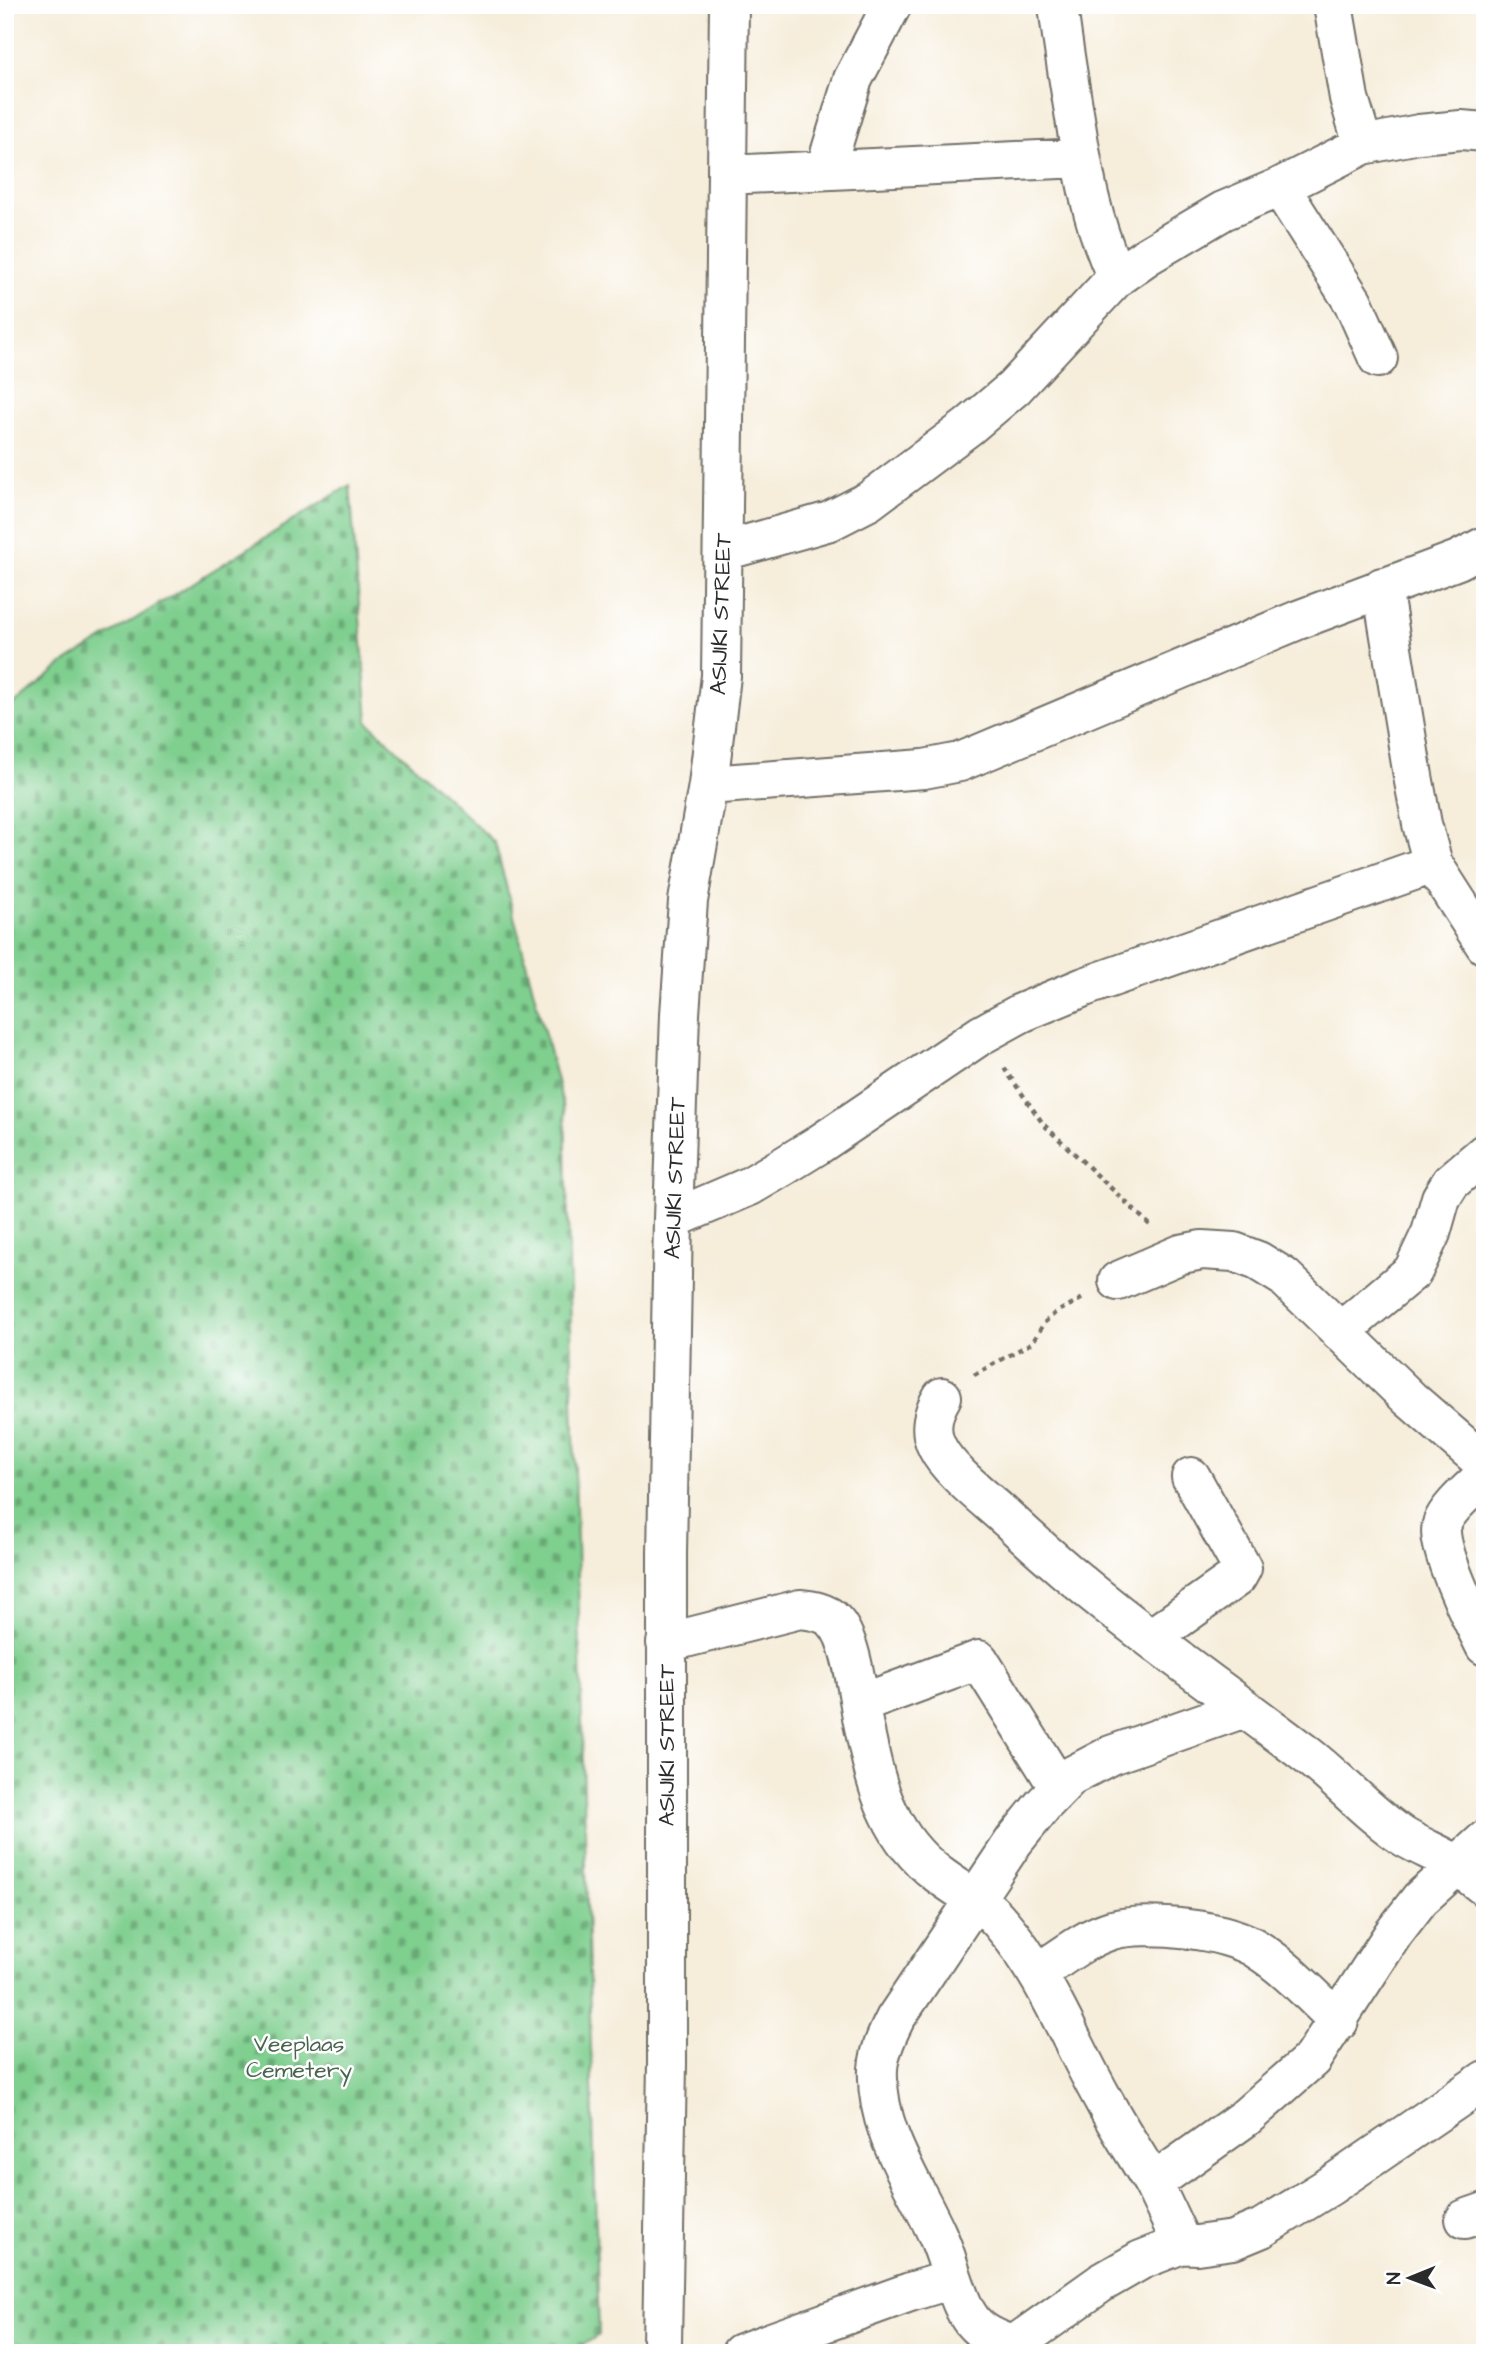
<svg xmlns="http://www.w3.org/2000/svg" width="1490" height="2358" viewBox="0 0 1490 2358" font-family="'Architects Daughter',sans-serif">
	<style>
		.cemetery { fill: url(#cemetery-stones); stroke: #557d5d; stroke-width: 2 }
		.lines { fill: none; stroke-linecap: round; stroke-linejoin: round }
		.street-casing { stroke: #726f68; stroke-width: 42 }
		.path { stroke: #726f68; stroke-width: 4.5; stroke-dasharray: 5 5; stroke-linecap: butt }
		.street { stroke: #fff; stroke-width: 38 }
		.labels { text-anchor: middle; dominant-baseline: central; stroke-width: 5; stroke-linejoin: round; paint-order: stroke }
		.street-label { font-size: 23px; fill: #2b2b2b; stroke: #fff }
		.park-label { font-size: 23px; fill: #48644e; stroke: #fff }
	</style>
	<defs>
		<pattern id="cemetery-stones" width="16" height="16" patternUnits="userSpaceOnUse" patternTransform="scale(1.75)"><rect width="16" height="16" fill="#7fcf8f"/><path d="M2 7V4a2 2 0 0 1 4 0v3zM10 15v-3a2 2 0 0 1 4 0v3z" fill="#68a875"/></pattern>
	</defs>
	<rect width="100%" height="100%" fill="#fff"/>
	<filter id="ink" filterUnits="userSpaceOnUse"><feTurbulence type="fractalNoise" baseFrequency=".0143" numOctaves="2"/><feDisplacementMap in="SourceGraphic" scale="14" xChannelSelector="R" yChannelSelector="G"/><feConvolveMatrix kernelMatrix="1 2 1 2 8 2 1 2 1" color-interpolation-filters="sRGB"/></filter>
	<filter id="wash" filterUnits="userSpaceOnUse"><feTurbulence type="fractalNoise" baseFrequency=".00686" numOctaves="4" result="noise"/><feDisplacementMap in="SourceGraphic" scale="28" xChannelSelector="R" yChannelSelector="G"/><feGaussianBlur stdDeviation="1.57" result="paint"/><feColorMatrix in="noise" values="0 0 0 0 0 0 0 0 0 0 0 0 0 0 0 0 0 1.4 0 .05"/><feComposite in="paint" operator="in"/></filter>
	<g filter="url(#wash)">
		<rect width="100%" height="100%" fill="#f6edda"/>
		<path class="cemetery" d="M350 485 368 722 495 843 565 1112 599 2335 570 2353H5V712L63 664Z"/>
	</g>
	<g filter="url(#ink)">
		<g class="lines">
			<g class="street-casing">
				<path id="street" d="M1058 5C1062 41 1068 76 1074 112 1083 170 1091 223 1117 277
					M1333 5 1349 98 1363 145
					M825 170 853 79 892 5
					M727 175 1081 158
					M1280 187 1353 302 1378 358
					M724 551 830 521 869 501 968 427 1014 388 1117 277 1147 256 1223 211 1280 187 1363 145 1419 134 1461 130 1485 132
					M1382 587 1413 776 1422 824 1433 864 1485 945
					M708 785 924 769 960 762 1298 620 1458 560 1485 546
					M673 1219 750 1186 784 1166 818 1145 981 1035 1021 1013 1084 987 1433 864
					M1118 1281 1181 1254 1202 1250 1234 1252 1258 1261 1284 1277 1410 1399 1485 1464
					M1340 1332 1413 1271 1431 1233 1441 1198 1451 1182 1485 1153
					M942 1397C933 1412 928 1430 937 1447 948 1471 991 1503 1011 1522 1101 1607 1204 1677 1303 1752 1338 1778 1367 1813 1404 1837 1421 1847 1439 1854 1456 1864 1466 1871 1475 1880 1485 1887
					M1485 1475C1473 1487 1447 1508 1442 1524 1434 1544 1474 1624 1485 1646
					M1151 1638 1237 1577 1242 1568 1191 1477
					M666 1643 800 1609C811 1610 826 1612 834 1621 853 1639 858 1701 864 1727 870 1755 876 1787 889 1813 900 1837 917 1858 938 1874 960 1891 983 1901 1001 1923 1046 1975 1070 2041 1104 2101 1119 2129 1137 2156 1153 2183
					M860 1704 979 1660 1059 1788
					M1038 1973C1061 1958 1085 1938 1112 1930 1147 1921 1228 1929 1258 1950 1288 1969 1313 1997 1339 2021
					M1465 2219 1485 2212
					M1182 2244 1153 2183 1246 2117 1312 2059 1393 1934 1420 1899 1485 1840
					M953 2279C948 2264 944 2249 937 2234 913 2181 875 2130 878 2069 879 2052 887 2035 895 2019L1014 1841 1043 1805 1071 1776 1111 1755 1242 1709
					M659 2353 662 2344 667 2063V1554L673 1219 680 1014 688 901 708 785 721 676 729 5
					M741 2353 910 2292 953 2279C966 2317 972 2333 1014 2345L1101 2283 1141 2260 1182 2244 1197 2245 1233 2240 1262 2228 1330 2186 1485 2080"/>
			</g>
			<path class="path" d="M1004 1068 1044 1125 1150 1225
				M974 1375 1033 1342 1044 1323 1055 1313 1085 1297"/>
			<use href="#street" class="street"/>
		</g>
	</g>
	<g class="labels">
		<g class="street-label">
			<text transform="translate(721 614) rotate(-88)">ASIJIKI STREET</text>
			<text transform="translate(675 1178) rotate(-88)">ASIJIKI STREET</text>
			<text transform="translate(667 1745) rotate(-90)">ASIJIKI STREET</text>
		</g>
		<g class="park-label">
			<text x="299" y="2044">Veeplaas<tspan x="299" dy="26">Cemetery</tspan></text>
		</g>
	</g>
	<rect width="1490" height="2358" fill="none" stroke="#fff" stroke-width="28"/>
	<g transform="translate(1410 2278) rotate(269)" stroke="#ffffff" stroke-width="5" paint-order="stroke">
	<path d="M0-5L12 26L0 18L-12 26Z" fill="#2b2b2b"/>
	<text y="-10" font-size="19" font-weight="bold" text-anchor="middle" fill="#2b2b2b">N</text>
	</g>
</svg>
